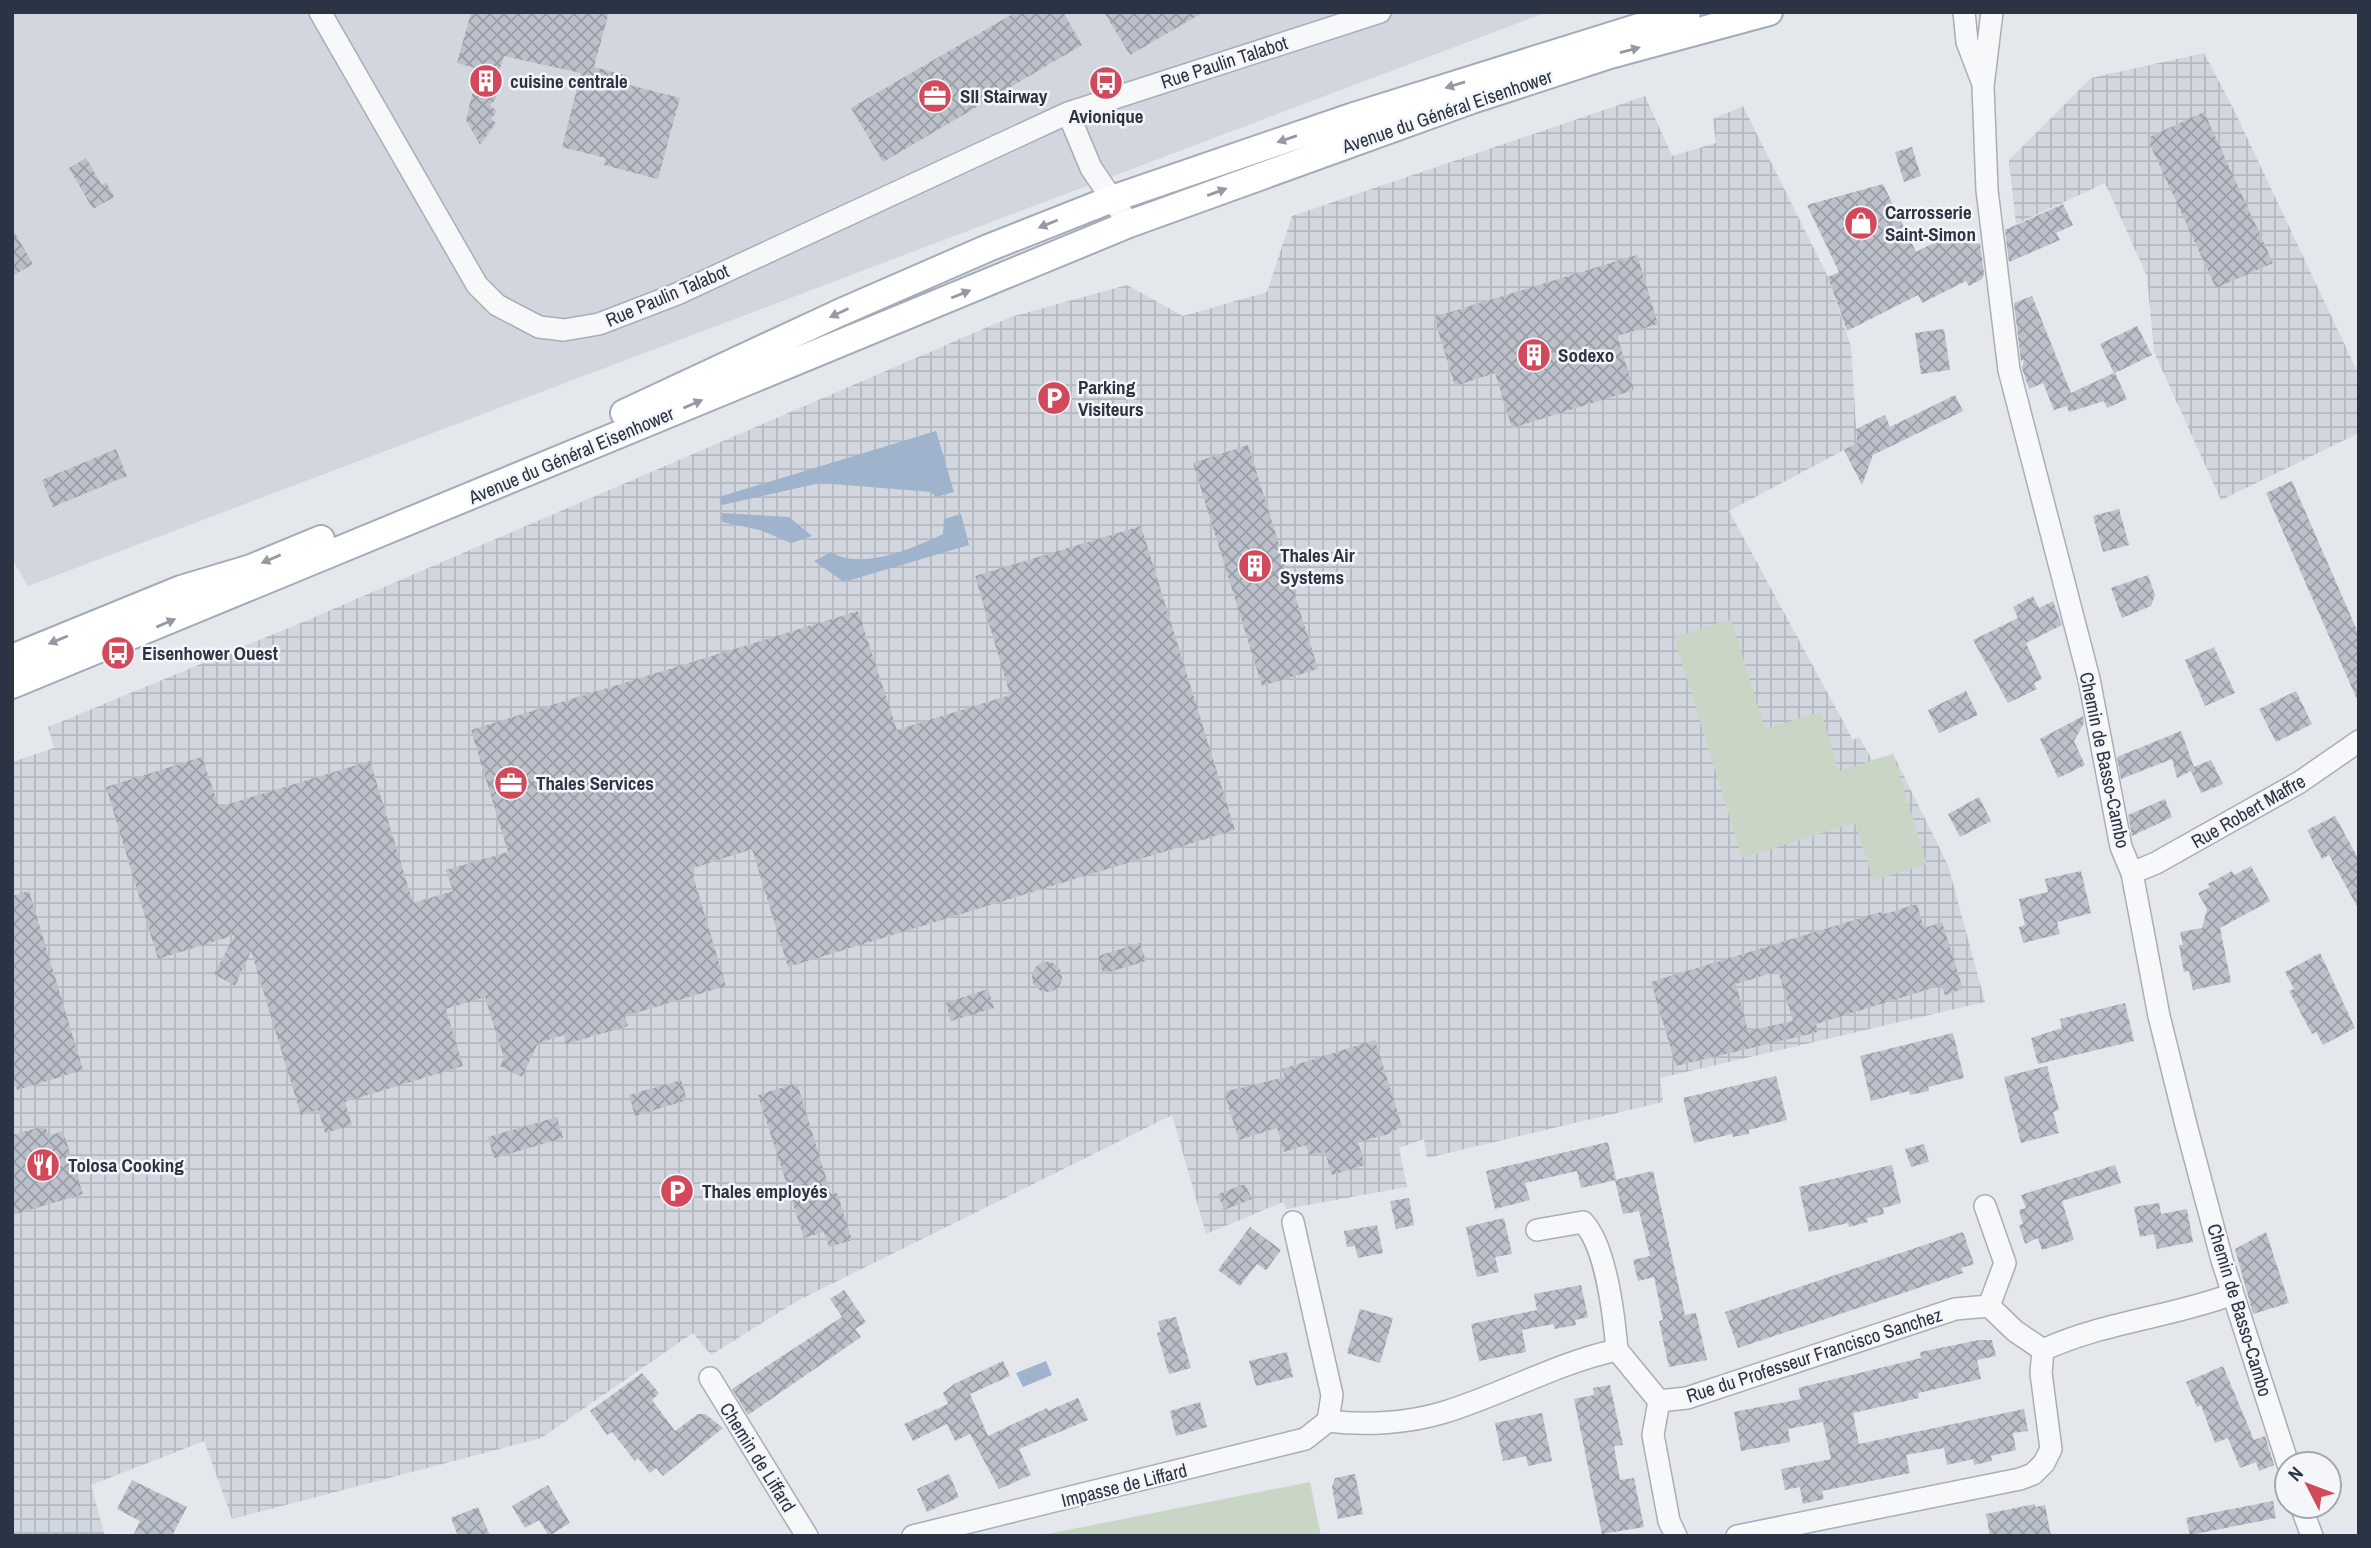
<svg xmlns="http://www.w3.org/2000/svg" width="2371" height="1548" viewBox="0 0 2371 1548" font-family="'Archivo Narrow',sans-serif">
	<style>
		.built { fill: #d2d6de }
		.industrial { fill: url(#industrial-grid) }
		.green { fill: #c9d6c5 }
		.water { fill: #9fb4cc }
		.building { fill: url(#building-cross-hatch); fill-rule: evenodd }
		.lines { fill: none; stroke-linecap: round; stroke-linejoin: round }
		.minor-casing { stroke: #a9aeb7; stroke-width: 24 }
		.major-casing { stroke: #a3abb8; stroke-width: 30 }
		.minor { stroke: #f7f8fa; stroke-width: 21 }
		.major { stroke: #fff; stroke-width: 26 }
		.oneway { fill: #959aa2 }
		.labels { text-anchor: middle; dominant-baseline: central; stroke-width: 5; stroke-linejoin: round; paint-order: stroke }
		.street-label { font-size: 19px; fill: #2b3445; stroke: #f4f6f9 }
		.poi-label { font-size: 19px; font-weight: bold; fill: #2b3445; stroke: #f4f6f9; text-anchor: start }
	</style>
	<defs>
		<pattern id="industrial-grid" width="8" height="8" patternUnits="userSpaceOnUse" patternTransform="scale(1.75)"><rect width="8" height="8" fill="#d2d6de"/><path d="M0 4h8M4 0v8" fill="none" stroke="#b4b8c0"/></pattern>
		<pattern id="building-cross-hatch" width="8" height="8" patternUnits="userSpaceOnUse" patternTransform="scale(1.75)"><rect width="8" height="8" fill="#bbc0ca"/><path d="M0 0l8 8M0 8l8-8" fill="none" stroke="#989da6"/></pattern>
	</defs>
	<rect width="100%" height="100%" fill="#e4e7ec"/>
	<path class="built" d="M12 12H1547L28 586 12 559Z"/>
	<path class="industrial" d="M2204 53 2234 110 2359 375V433L2221 500 2154 352 2147 276 2105 183 2016 224 2009 160 2091 78Z
		M1645 96 1672 156 1716 143 1713 119 1743 106 1828 277 1851 347 1857 443 1729 511 1853 740 1859 737 1872 760 1893 754 1948 865 1985 1002 1660 1078 1663 1102 1427 1158 1424 1139 1399 1148 1407 1187 1286 1209 1283 1202 1206 1234 1172 1115 797 1301 711 1355 693 1333 541 1438 232 1519 204 1441 91 1485 105 1536H12V762L54 748 48 727 303 622 1011 317 1127 285 1183 316 1267 292 1292 216Z"/>
	<path class="green" d="M1731 619 1765 729 1821 712 1839 771 1893 754 1927 864 1873 880 1855 823 1742 858 1674 637Z
		M1310 1482 1321 1536H1037Z"/>
	<path class="water" d="M936 431 954 492 936 497 931 492 820 483 722 505 719 497Z
		M722 513 789 517 812 536 791 543 760 530 722 522Z
		M961 514 969 545 844 582 814 561 831 552C861 571 914 548 943 534L944 519Z
		M1046 1361 1052 1375 1023 1387 1016 1373Z"/>
	<path class="building" d="M471 12H609L594 67 628 76 626 84 680 98 658 179 604 165 606 158 562 147 581 73 504 56 492 93 497 97 490 106 497 111 491 119 496 123 480 145 466 120 478 69 457 63Z
		M1016 12H1063L1082 45 883 162 851 108Z
		M1104 12H1204L1130 55Z
		M2204 112 2273 263 2216 288 2147 138Z
		M1912 147 1921 176 1904 182 1895 152Z
		M86 158 102 185 106 182 114 197 93 209 69 168Z
		M1883 184 1916 252 1945 237 1980 244 1984 273 1982 279 1969 286 1966 281 1922 303 1918 295 1847 331 1828 277 1839 272 1807 205Z
		M2063 204 2073 225 2056 233 2060 240 2009 262 2005 230Z
		M12 228 33 264 12 276Z
		M1637 255 1658 324 1617 336 1634 390 1512 428 1495 373 1455 386 1434 317Z
		M2032 296 2071 393 2114 373 2100 344 2137 326 2152 355 2115 373 2127 399 2107 408 2104 401 2069 412 2067 406 2054 410 2043 383 2029 389 2022 368 2024 360 2021 361 2014 303Z
		M1944 329 1950 370 1921 374 1915 333Z
		M1955 395 1963 411 1873 455 1862 485 1844 450 1857 443 1856 429 1885 415 1890 427Z
		M1248 445 1318 669 1262 686 1193 463Z
		M116 449 127 476 53 507 42 480Z
		M2292 481 2359 635V704L2266 493Z
		M2119 509 2129 545 2103 552 2093 516Z
		M1141 526 1235 830 788 967 752 849 691 869 726 986 625 1016 628 1026 566 1044 564 1035 538 1043 522 1077 500 1066 504 1058 485 997 446 1009 463 1066 345 1102 352 1125 325 1133 318 1110 301 1115 251 951 235 986 214 974 235 935 158 959 106 787 202 757 219 807 370 761 413 903 453 891 446 870 508 852 471 730 858 611 897 730 1010 695 975 576Z
		M2148 575 2155 595 2151 606 2122 618 2111 588Z
		M2033 596 2039 608 2053 601 2062 625 2026 643 2042 679 2034 683 2037 689 2008 703 1973 640 2018 618 2013 607Z
		M2214 647 2235 693 2205 706 2185 660Z
		M1966 691 1978 715 1939 733 1928 710Z
		M2296 691 2312 724 2276 742 2259 709Z
		M2083 716 2084 723 2074 741 2085 765 2058 778 2040 739Z
		M2181 731 2194 767 2211 760 2223 784 2201 793 2191 771 2177 778 2172 759 2121 779 2117 757Z
		M1979 797 1991 821 1960 837 1948 814Z
		M2165 799 2172 817 2132 836 2128 815Z
		M2335 816 2359 860V910L2329 855 2322 859 2307 830Z
		M2251 866 2270 901 2220 928 2231 982 2193 990 2189 971 2184 972 2179 945H2183L2180 932 2202 928 2207 909 2198 893 2210 887 2208 884 2232 871 2234 875Z
		M2081 871 2091 913 2057 922 2060 934 2023 943 2019 927 2025 925 2019 899 2048 892 2045 879Z
		M29 891 83 1070 17 1090 12 1076V896Z
		M1917 904 1924 928 1942 922 1963 989 1945 995 1942 985 1816 1024 1818 1032 1676 1066 1651 982 1884 911 1885 914ZM1778 971 1793 1021 1748 1031 1736 984Z
		M1140 943 1146 961 1103 974 1098 956Z
		M2320 953 2355 1028 2323 1045 2316 1032 2312 1034 2289 991 2294 989 2285 972Z
		M1032 977a15 15 0 1 1 30 0a15 15 0 1 1-30 0Z
		M988 989 994 1008 951 1021 946 1003Z
		M2125 1003 2134 1041 2038 1064 2031 1038 2062 1028 2060 1019Z
		M1953 1033 1964 1078 1928 1087 1929 1091 1910 1095 1909 1091 1871 1101 1860 1056Z
		M1375 1040 1402 1126 1389 1134 1358 1142 1365 1165 1332 1175 1325 1152 1309 1155 1306 1145 1284 1152 1277 1128 1239 1140 1224 1092 1285 1077 1282 1069Z
		M2047 1066 2059 1110 2053 1112 2059 1133 2021 1143 2004 1077Z
		M1776 1076 1787 1120 1749 1130V1134L1733 1137 1732 1134 1694 1143 1683 1098Z
		M681 1080 687 1100 635 1116 629 1095Z
		M797 1083 831 1194 837 1193 852 1240 829 1247 824 1232 804 1238 758 1095Z
		M557 1117 563 1138 494 1158 488 1137Z
		M45 1126 49 1136 63 1131 83 1194 12 1215V1135Z
		M1608 1142 1616 1180 1581 1188 1577 1171 1525 1183 1530 1200 1495 1209 1486 1171Z
		M1924 1144 1929 1162 1911 1167 1905 1149Z
		M1892 1165 1901 1203 1883 1208 1884 1214 1867 1218 1868 1222 1849 1227 1848 1223 1809 1232 1799 1187Z
		M2115 1165 2121 1183 2062 1201 2074 1240 2042 1250 2038 1238 2025 1244 2019 1225 2023 1224 2019 1210 2026 1208 2021 1195Z
		M1653 1171 1685 1315 1696 1313 1707 1360 1669 1367 1659 1321 1663 1320 1654 1277 1638 1281 1633 1260 1650 1256 1639 1211 1623 1214 1615 1180Z
		M1245 1184 1252 1199 1224 1210 1218 1194Z
		M1409 1198 1414 1225 1396 1229 1390 1201Z
		M2159 1203 2161 1214 2187 1209 2193 1242 2157 1249 2154 1234 2140 1237 2134 1207Z
		M1504 1218 1512 1254 1495 1257 1499 1272 1477 1277 1466 1227Z
		M1377 1225 1383 1253 1358 1258 1355 1246 1347 1247 1344 1231Z
		M1250 1227 1281 1250 1266 1270 1257 1264 1240 1286 1218 1270Z
		M1963 1232 1974 1264 1961 1268 1963 1273 1738 1348 1725 1312Z
		M2266 1232 2289 1303 2253 1314 2235 1249Z
		M1581 1285 1588 1317 1575 1320 1576 1325 1565 1327 1555 1329 1553 1324 1522 1330 1526 1352 1479 1361 1471 1324 1537 1310 1534 1294Z
		M844 1290 866 1322 855 1329 861 1337 748 1415 732 1389 842 1317 830 1299Z
		M1360 1309 1393 1318 1380 1363 1347 1353Z
		M1176 1317 1191 1368 1169 1374 1157 1333 1161 1332 1158 1321Z
		M1979 1340H1992L1996 1356 1977 1360 1981 1379 1918 1393 1919 1398 1853 1413 1859 1444 2024 1409 2028 1431 2013 1433 2016 1450 1991 1456 1992 1461 1974 1465 1973 1459 1947 1465 1944 1448 1906 1455 1910 1473 1822 1491 1824 1499 1803 1504 1800 1487 1785 1490 1781 1469 1831 1459 1823 1422 1788 1429 1790 1442 1741 1451 1734 1412 1801 1399 1798 1388 1921 1358 1920 1352Z
		M1287 1352 1293 1377 1256 1386 1249 1361Z
		M1003 1361 1010 1376 970 1394 988 1436 1047 1408 1048 1411 1078 1398 1088 1420 1019 1449 1031 1475 999 1489 970 1434 955 1441 947 1424 913 1441 904 1424 948 1404 943 1393 954 1384Z
		M2223 1366 2254 1440 2265 1436 2274 1465 2259 1471 2256 1462 2240 1468 2228 1438 2215 1443 2201 1405 2197 1407 2186 1382Z
		M642 1373 659 1393 652 1400 675 1431 698 1414H705L723 1428 663 1476 656 1468 650 1473 638 1458 635 1461 612 1432 607 1435 590 1411Z
		M1610 1385 1623 1445 1614 1446 1620 1480 1634 1478 1644 1527 1602 1534 1574 1399 1594 1395 1593 1388Z
		M1200 1402 1207 1427 1176 1436 1170 1411Z
		M1542 1413 1552 1461 1528 1466 1526 1456 1503 1461 1495 1423Z
		M949 1474 959 1497 927 1512 917 1489Z
		M1355 1474 1363 1514 1338 1519 1332 1487 1335 1478Z
		M132 1480 187 1507 172 1536H133L140 1521 117 1509Z
		M548 1485 570 1523 549 1536 539 1520 525 1528 512 1506Z
		M2273 1501 2276 1518 2190 1535 2186 1518Z
		M2035 1504V1507L2045 1505 2051 1536H1990L1986 1514Z
		M478 1507 490 1536H458L451 1518Z"/>
	<g class="lines">
		<g class="minor-casing">
			<path id="minor" d="M320 12 477 285 497 305 539 327 564 330 599 324 677 294 1068 113 1380 12
				M1964 12 1967 42 1983 84
				M1992 12 1983 86 1987 190 2009 370 2089 679 2121 847 2132 873 2159 1016 2186 1125 2222 1260 2288 1464
				M1068 113 1091 168 1129 224
				M2132 873 2156 863 2300 782 2359 741
				M1985 1206 2005 1263 1989 1306
				M1537 1230 1583 1222C1606 1246 1614 1316 1617 1350
				M2043 1350C2103 1322 2172 1317 2233 1294
				M710 1378 807 1536
				M1659 1401 1653 1435 1669 1521 1676 1536
				M1328 1421C1366 1426 1409 1423 1445 1412 1504 1394 1556 1363 1617 1350L1659 1401 1687 1398 1955 1309 1989 1306 2015 1331 2043 1350
				M2301 1506 2312 1536
				M913 1536 1305 1439 1328 1421 1332 1395 1293 1222
				M1737 1536 2020 1479 2033 1474 2044 1463 2051 1449 2041 1373 2043 1350"/>
		</g>
		<g class="major-casing">
			<path id="major" d="M624 413 839 313 988 248 1112 199 1351 117 1687 12
				M12 658 181 589 251 568 321 539
				M12 685 1129 224 1472 100 1610 55 1769 12"/>
		</g>
		<use href="#minor" class="minor"/>
		<use href="#major" class="major"/>
	</g>
	<defs><path id="oneway-solid" d="M-6-.8H1V-3.2L6.5 0L1 3.2V.8H-6Z" transform="scale(1.75)"/></defs>
	<g class="oneway">
		<use href="#oneway-solid" transform="translate(1630 50) rotate(-15)"/>
		<use href="#oneway-solid" transform="translate(1455 85) rotate(163)"/>
		<use href="#oneway-solid" transform="translate(1287 139) rotate(161)"/>
		<use href="#oneway-solid" transform="translate(1217 192) rotate(-20)"/>
		<use href="#oneway-solid" transform="translate(1048 224) rotate(158)"/>
		<use href="#oneway-solid" transform="translate(961 294) rotate(-22)"/>
		<use href="#oneway-solid" transform="translate(839 313) rotate(155)"/>
		<use href="#oneway-solid" transform="translate(693 404) rotate(-23)"/>
		<use href="#oneway-solid" transform="translate(271 559) rotate(157)"/>
		<use href="#oneway-solid" transform="translate(166 623) rotate(-23)"/>
		<use href="#oneway-solid" transform="translate(58 640) rotate(158)"/>
	</g>
	<defs>
		<g id="building-disc" transform="scale(1.75)"><circle r="9.5" fill="#d1495b" stroke="#f4f6f9"/><path d="M-4-6H4V6H1V3H-1V6H-4ZM-2.5-4.3h1.7v1.8h-1.7ZM.8-4.3h1.7v1.8H.8ZM-2.5-1h1.7V.8h-1.7ZM.8-1h1.7V.8H.8Z" fill="#fff"/></g>
		<g id="bus-disc" transform="scale(1.75)"><circle r="9.5" fill="#d1495b" stroke="#f4f6f9"/><path d="M-5-6H5V4H4V6H2V4H-2V6H-4V4H-5ZM-3.5-4V0h7V-4ZM-3.5 1.2v1.5H-2V1.2ZM2 1.2v1.5H3.5V1.2Z" fill="#fff"/></g>
		<g id="office-disc" transform="scale(1.75)"><circle r="9.5" fill="#d1495b" stroke="#f4f6f9"/><path d="M-6-3h4V-5.5h4V-3h4V5H-6ZM-1-4.5V-3h2v-1.5ZM-6 0V1H6V0Z" fill="#fff"/></g>
		<g id="shop-disc" transform="scale(1.75)"><circle r="9.5" fill="#d1495b" stroke="#f4f6f9"/><path d="M-5-2.5h2.3a2.7 3.5 0 0 1 5.4 0H5L5.5 6h-11ZM-1.5-2.5h3a1.5 2.3 0 0 0-3 0Z" fill="#fff"/></g>
		<g id="parking-disc" transform="scale(1.75)"><circle r="9.5" fill="#d1495b" stroke="#f4f6f9"/><path d="M-3.5-5.5H1a3.5 3.5 0 0 1 0 7H-1V5.5H-3.5ZM-1-3.4V-.6H.8a1.4 1.4 0 0 0 0-2.8Z" fill="#fff"/></g>
		<g id="restaurant-disc" transform="scale(1.75)"><circle r="9.5" fill="#d1495b" stroke="#f4f6f9"/><path d="M-5-6h1v4h1v-4h1v4h1v-4h1v5L-1.5 .5V6h-2V.5L-5-1ZM5-6V6H3V1.5H1.5Q1.5-4 5-6Z" fill="#fff"/></g>
	</defs>
	<g fill-rule="evenodd">
		<use href="#building-disc" x="486" y="81"/>
		<use href="#bus-disc" x="1106" y="83"/>
		<use href="#office-disc" x="935" y="96"/>
		<use href="#shop-disc" x="1861" y="223"/>
		<use href="#building-disc" x="1534" y="355"/>
		<use href="#parking-disc" x="1054" y="398"/>
		<use href="#building-disc" x="1255" y="566"/>
		<use href="#bus-disc" x="118" y="653"/>
		<use href="#office-disc" x="511" y="783"/>
		<use href="#restaurant-disc" x="43" y="1165"/>
		<use href="#parking-disc" x="677" y="1191"/>
	</g>
	<g class="labels">
		<g class="street-label">
			<text transform="translate(1224 62) rotate(-18)">Rue Paulin Talabot</text>
			<text transform="translate(1447 111) rotate(-19)">Avenue du Général Eisenhower</text>
			<text transform="translate(667 295) rotate(-23)">Rue Paulin Talabot</text>
			<text transform="translate(571 455) rotate(-23)">Avenue du Général Eisenhower</text>
			<text transform="translate(2105 760) rotate(78)">Chemin de Basso-Cambo</text>
			<text transform="translate(2248 811) rotate(-30)">Rue Robert Maffre</text>
			<text transform="translate(2240 1310) rotate(73)">Chemin de Basso-Cambo</text>
			<text transform="translate(1814 1355) rotate(-18)">Rue du Professeur Francisco Sanchez</text>
			<text transform="translate(758 1457) rotate(58)">Chemin de Liffard</text>
			<text transform="translate(1124 1485) rotate(-14)">Impasse de Liffard</text>
		</g>
		<g class="poi-label">
			<text x="510" y="81">cuisine centrale</text>
			<text x="960" y="96">SII Stairway</text>
			<text x="1106" y="116" text-anchor="middle">Avionique</text>
			<text x="1885" y="212">Carrosserie<tspan x="1885" dy="22">Saint-Simon</tspan></text>
			<text x="1558" y="355">Sodexo</text>
			<text x="1078" y="387">Parking<tspan x="1078" dy="22">Visiteurs</tspan></text>
			<text x="1280" y="555">Thales Air<tspan x="1280" dy="22">Systems</tspan></text>
			<text x="142" y="653">Eisenhower Ouest</text>
			<text x="536" y="783">Thales Services</text>
			<text x="68" y="1165">Tolosa Cooking</text>
			<text x="702" y="1191">Thales employés</text>
		</g>
	</g>
	<rect width="2371" height="1548" fill="none" stroke="#2b3445" stroke-width="28"/>
	<g transform="translate(2308 1485) rotate(312)"><circle r="33" fill="#f4f6f9" stroke="#a4a8b1" stroke-width="2"/>
	<path d="M0-5L12 26L0 18L-12 26Z" fill="#d1495b"/>
	<text y="-10" font-size="19" font-weight="bold" text-anchor="middle" fill="#2b3445">N</text>
	</g>
</svg>
